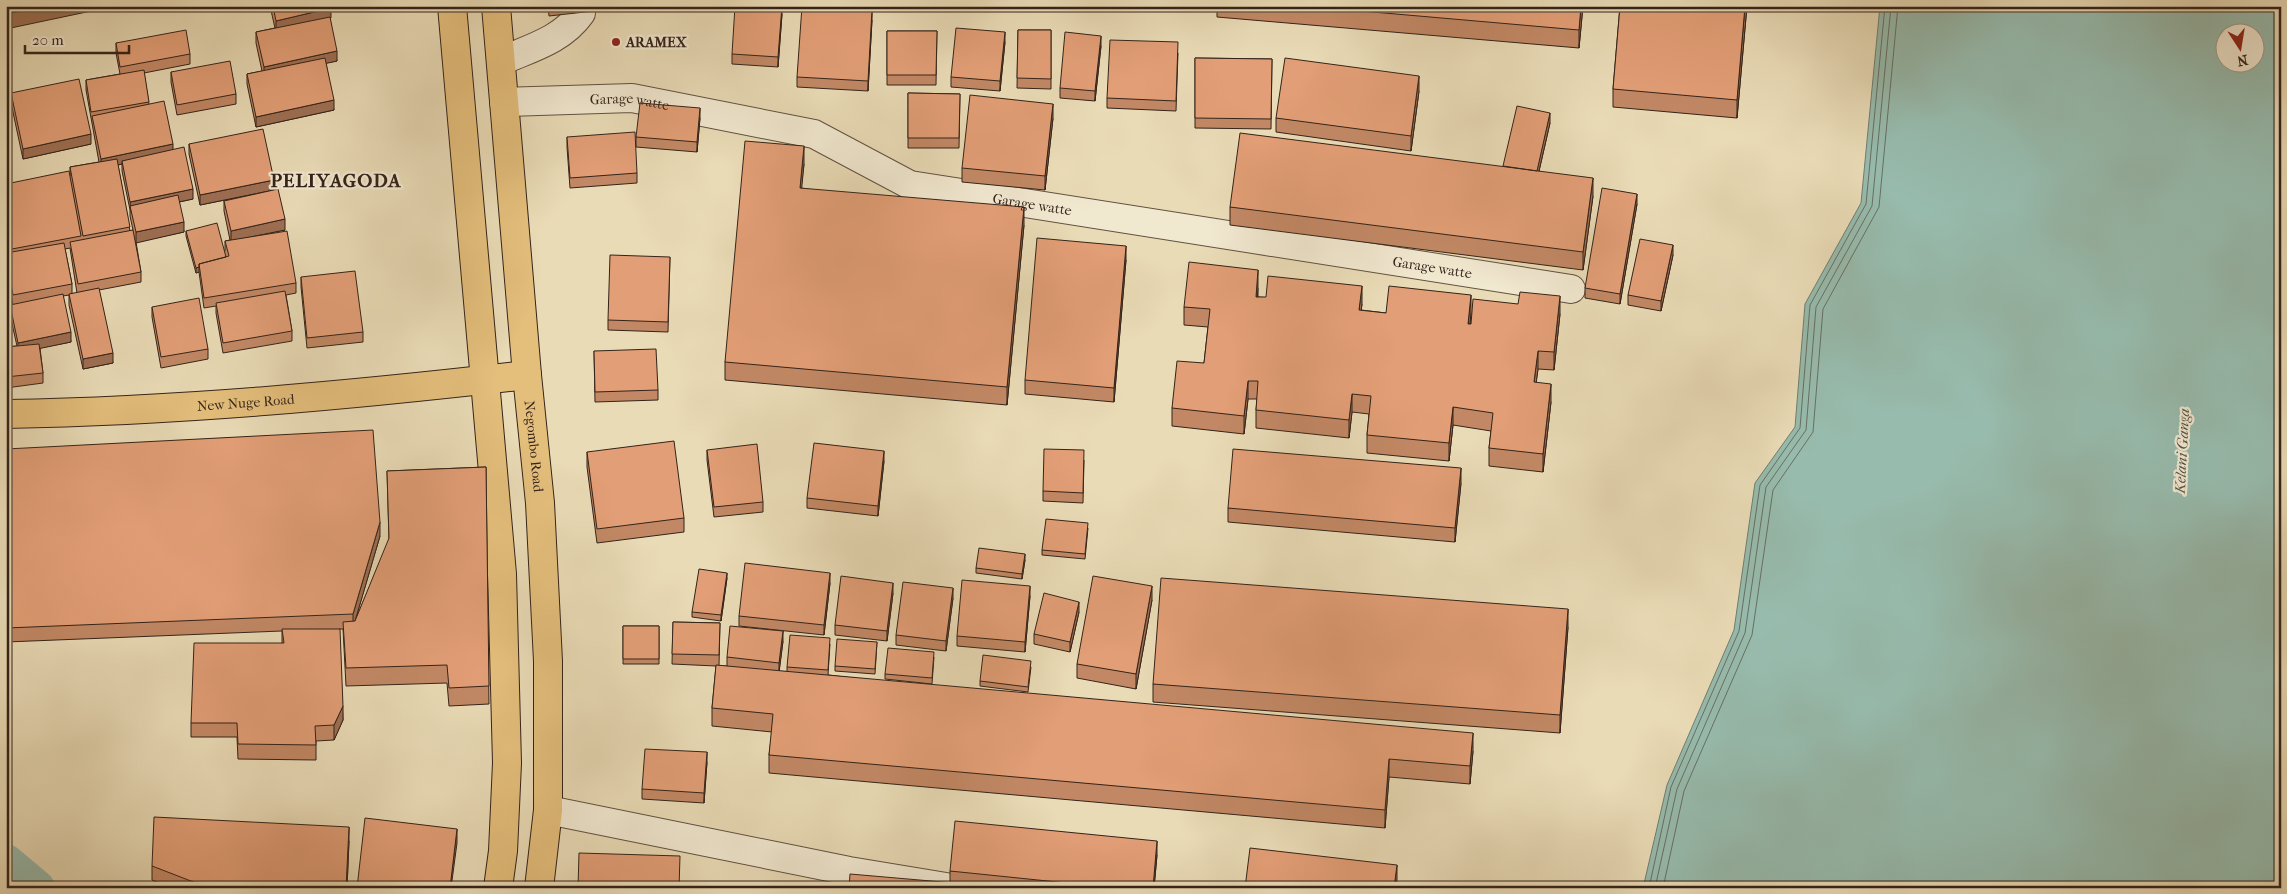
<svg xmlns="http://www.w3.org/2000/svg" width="2287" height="894" viewBox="0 0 2287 894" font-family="'IM FELL French Canon',serif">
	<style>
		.water { fill: #97bbad; stroke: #6f7e72; fill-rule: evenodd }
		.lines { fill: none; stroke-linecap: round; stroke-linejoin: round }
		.shore { stroke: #666f63; stroke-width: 1 }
		.canal { stroke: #97bbad; stroke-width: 36 }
		.minor-casing { stroke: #615140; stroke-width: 30 }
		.major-casing { stroke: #342319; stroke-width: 30 }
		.highway-casing { stroke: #342319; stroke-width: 30 }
		.minor { stroke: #f1e8d0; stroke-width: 28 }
		.major { stroke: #e4be7b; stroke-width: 28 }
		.highway { stroke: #e4be7b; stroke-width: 28 }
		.wall { fill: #c28865; stroke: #342319; fill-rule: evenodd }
		.shaded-wall { fill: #9e6f53; stroke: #342319 }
		.building { fill: #e29e76; stroke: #342319 }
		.poi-dot { fill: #8f2418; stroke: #f1e8d0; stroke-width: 2 }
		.labels { text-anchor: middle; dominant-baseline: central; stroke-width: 4.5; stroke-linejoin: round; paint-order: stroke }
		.poi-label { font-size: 14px; font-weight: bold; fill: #342319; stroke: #f1e8d0; text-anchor: start }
		.street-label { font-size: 14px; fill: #342319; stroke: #f1e8d0 }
		.water-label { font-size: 15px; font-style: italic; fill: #525145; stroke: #f1e8d0 }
		.district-label { font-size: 19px; font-weight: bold; letter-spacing: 1px; fill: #342319; stroke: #f1e8d0 }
	</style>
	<rect width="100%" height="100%" fill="#e9dbb6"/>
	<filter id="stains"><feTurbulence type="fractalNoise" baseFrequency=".004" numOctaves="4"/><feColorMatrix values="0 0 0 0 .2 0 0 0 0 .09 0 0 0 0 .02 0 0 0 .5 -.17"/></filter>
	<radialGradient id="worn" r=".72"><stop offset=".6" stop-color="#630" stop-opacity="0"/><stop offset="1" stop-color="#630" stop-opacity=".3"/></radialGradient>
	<path class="water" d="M1880 6H2281V888H1643L1667 785 1734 630 1755 483 1795 427 1805 304 1861 203ZM2224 32H2254V62H2224Z"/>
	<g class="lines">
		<path class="shore" d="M1649 888 1671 787 1739 631 1760 485 1800 428 1810 305 1866 204 1885 6
			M1655 888 1677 789 1745 633 1766 487 1806 430 1816 307 1872 206 1891 6
			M1663 888 1684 791 1752 635 1773 490 1813 432 1823 309 1879 207 1898 6"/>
		<path class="canal" d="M6 862 37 888"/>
		<g class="minor-casing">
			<g id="minor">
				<path d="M501 61C531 48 562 40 581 13"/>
				<path id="s1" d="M504 102 632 98 814 134 910 185 1571 289"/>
				<path d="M548 810 849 871 952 888"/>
			</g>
		</g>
		<g class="major-casing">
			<g id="major">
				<path id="s2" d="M6 414C180 411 354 395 527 375"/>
			</g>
		</g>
		<g class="highway-casing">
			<g id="highway">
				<path d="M452 6 502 574 507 763 503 851 498 888"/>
				<path id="s3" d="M496 6 527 375 540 503 548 661V810L539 888"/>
			</g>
		</g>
		<use href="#minor" class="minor"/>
		<use href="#major" class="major"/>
		<use href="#highway" class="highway"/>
	</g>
	<path class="wall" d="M270 6H330V18L337 61 326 63 334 110 256 127 247 84V74L262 71 256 43V32L275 28Z
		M548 6H603V10L549 16Z
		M1217 6H1583L1579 48 1217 17Z
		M1620 6H1747L1737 118 1613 107V89Z
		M782 14 778 67 732 64V54Z
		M872 20 868 91 797 87V77Z
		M1018 30H1051V89L1017 88Z
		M887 31H937L936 85H887Z
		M1005 42 1000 91 951 87V77Z
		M116 43 190 54V64L144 73 149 104 173 150 193 199 179 202 184 232 136 242 141 272V282L99 290 113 363 83 369 69 305V295L63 296 71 342 40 348 43 373V383L6 388V347L17 346 10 315V305H13L6 267V253H9L6 247V184L70 176V167L99 162 86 90V80L120 74 116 53ZM122 164V171L130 210V216L133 230 130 231 118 165ZM70 248 77 293 72 294V284L65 249Z
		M1101 46 1095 101 1060 98V88Z
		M1178 53 1176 111 1107 108V98Z
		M1195 58 1272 59 1271 129 1195 128Z
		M171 72 236 94V104L177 115 171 82Z
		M1419 91 1411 151 1276 132V118Z
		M11 93 91 144 23 159 11 103Z
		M908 93 960 94 959 148H908Z
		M6 115 9 127V137L6 138Z
		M700 118 697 152 636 147V137Z
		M1053 118 1045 190 962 182V168Z
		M1550 123 1539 171 1593 196 1583 270 1230 225V207L1503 167Z
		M567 137 637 173V183L570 188 567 147Z
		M189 144 274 190 200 205 189 154Z
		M804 164 801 188 1024 225 1007 405 725 380V362Z
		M224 201 285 230 253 236 296 283V293L286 295 292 331V341L223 353 216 313V306L204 308 199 272 196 273 186 236V231L225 251V241L230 240 224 211Z
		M1637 204 1620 304 1585 298V288Z
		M1673 255 1661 311 1628 305V295Z
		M670 257 668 332 608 330V320Z
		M1126 260 1114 402 1025 394V380Z
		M301 277 363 332V342L307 348 301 287Z
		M1258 288V297L1362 304 1361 310 1386 313H1471L1470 324 1560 314 1554 370 1538 369 1536 382 1551 402 1543 472 1489 466V448L1491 431 1453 425 1449 461 1367 453V435L1369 414 1352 412 1349 438 1256 428V410L1257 399H1248L1244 434 1172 426V408L1204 363 1208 327 1184 325V307Z
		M152 307 208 349V359L161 368 152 317Z
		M594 351 658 390V400L595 402Z
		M6 449 380 536 355 621 389 540 387 471 486 467 489 704 449 706 447 683 346 686 343 629H339L343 720 334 740 316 741V760L238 759 237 737H191V723L282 643V631L6 642Z
		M707 450 763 502V512L714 517 707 460Z
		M587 452 684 518V532L597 543 587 467Z
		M1084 460 1083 503 1043 501V491Z
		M884 461 878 516 807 508V498Z
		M1461 483 1455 542 1228 522V508Z
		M1088 528 1085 559 1042 555V550Z
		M1025 560 1022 579 976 573V568Z
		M727 578 721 621 692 617V612Z
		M830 583 824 635 739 626V616Z
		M893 593 887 641 835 635V625Z
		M1030 596 1025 652 957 646V636Z
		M953 598 946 651 896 645V635Z
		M1152 600 1136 689 1077 678V664Z
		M1079 612 1070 652 1034 644V634Z
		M673 622 720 623 719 666H727V657L783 641 779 671 787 672V667L830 644 828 675 1473 751 1470 784 1389 777 1385 828 769 773V755L772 732 712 726V708L716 666 672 664Z
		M623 626H659V664H623Z
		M1568 627 1560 733 1153 702V684Z
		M877 642 875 674 835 671V666Z
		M934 657 932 684 885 679V674Z
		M1031 667 1028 692 980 686V681Z
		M707 762 704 803 642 799V789Z
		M349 841 347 888H171L152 880V866Z
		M1157 855 1154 888H849L950 883V871Z"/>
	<path class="shaded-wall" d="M45 6H115L6 29V14Z
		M782 6V14L778 67V57Z
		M1581 6H1583L1579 48V30Z
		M1745 6H1747L1737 118V100Z
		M331 8V18L276 31V21Z
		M872 10V20L868 91V81Z
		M1005 32V42L1000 91V81Z
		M1101 36V46L1095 101V91Z
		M337 51V61L264 77V67Z
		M1419 76V91L1411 151V136Z
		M10 83V93L6 94V84Z
		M334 100V110L256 127V117Z
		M1053 104V118L1045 190V176Z
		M700 108V118L697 152V142Z
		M1550 113V123L1536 184V173Z
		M91 134V144L23 159V149Z
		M173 144V154L122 161V164L101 169V159Z
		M804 146V164L800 206V188Z
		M1593 178V196L1583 270V252Z
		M274 180V190L200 205V195Z
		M193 189V199L131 212 130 202Z
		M1637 194V204L1620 304V294Z
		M1024 207V225L1007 405V387Z
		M285 219V230L231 241V231Z
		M184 222V232L136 243V232Z
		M1673 245V255L1661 311V301Z
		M1126 246V260L1114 402V388Z
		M199 267V272L196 273V268Z
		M1258 270V288L1256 314V297Z
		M6 283H8V293H6Z
		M1362 286V304L1359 328V310Z
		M1471 295V313L1468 342V324Z
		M1560 296V314L1554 370V352Z
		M71 332V342L18 353V343Z
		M1538 351V369L1534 400V382Z
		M113 353V363L83 369V359Z
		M1248 381V399L1244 434V416Z
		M1551 384V402L1543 472V454Z
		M1352 394V412L1349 438V420Z
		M1453 407V425L1449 461V443Z
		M884 451V461L878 516V506Z
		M1461 468V483L1455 542V528Z
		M380 522V536L353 628V614Z
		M1025 554V560L1022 579V574Z
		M727 573V578L721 621V615Z
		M830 573V583L824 635V625Z
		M893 583V593L887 641V631Z
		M1030 586V596L1025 652V642Z
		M1152 586V600L1136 689V674Z
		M953 588V598L946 651V641Z
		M1079 602V612L1070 652V642Z
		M1568 609V627L1560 733V715Z
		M783 631V641L779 673V663Z
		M343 706V720L334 740V725Z
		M1473 733V751L1470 784V766Z
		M707 752V762L704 803V793Z
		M1389 759V777L1385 828V810Z
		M349 827V841L347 888H346Z
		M457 829V843L451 888H450Z
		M1157 841V855L1154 888H1153Z
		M1397 865V880L1396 888H1394Z"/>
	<path class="building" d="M6 6H45L6 14Z
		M273 6H330L331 8 276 21Z
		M735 6H782L778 57 732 54Z
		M802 6H816L872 10 868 81 797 77Z
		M1304 6H1581L1579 30Z
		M1620 6H1745L1737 100 1613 89Z
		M330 17 337 51 264 67 256 32Z
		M956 28 1005 32 1000 81 951 77Z
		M186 30 190 54 120 67 116 43Z
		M1018 30H1051V79L1017 78Z
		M887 31H937L936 75H887Z
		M1065 32 1101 36 1095 91 1060 88Z
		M1110 40 1178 42 1176 101 1107 98Z
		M325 58 334 100 256 117 247 74Z
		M1195 58 1272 59 1271 119 1195 118Z
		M1285 58 1419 76 1411 136 1276 118Z
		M230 61 236 94 177 105 171 72Z
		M6 66 10 83 6 84Z
		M144 70 149 102 91 112 86 80Z
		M79 79 91 134 23 149 11 93Z
		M908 93 960 94 959 138H908Z
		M970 95 1053 104 1045 176 962 168Z
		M164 101 173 144 101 159 92 116Z
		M640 103 700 108 697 142 636 137Z
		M1517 106 1550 113 1537 171 1503 166Z
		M6 115 9 127 6 128Z
		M263 129 274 180 200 195 189 144Z
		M635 132 637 173 570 178 567 137Z
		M1240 133 1593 178 1583 252 1230 207Z
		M745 141 804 146 800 188 1024 207 1007 387 725 362Z
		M184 147 193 189 130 202 122 161Z
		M117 159 130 227 83 236 70 167Z
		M69 171 81 236 12 249 6 237V184Z
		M1602 188 1637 194 1620 294 1585 288Z
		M278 189 285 219 231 231 224 201Z
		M178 195 184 222 136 232 130 206Z
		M217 223 226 257 199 264V267L196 268 186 231Z
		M133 230 141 272 78 284 70 242Z
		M287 231 296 283 204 298 199 264 229 256 225 241Z
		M1037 238 1126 246 1114 388 1025 380Z
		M1640 239 1673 245 1661 301 1628 295Z
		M64 243 72 284 13 295 6 253Z
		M610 255 670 257 668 322 608 320Z
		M1189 262 1258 270 1256 297H1266L1268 276 1362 286 1359 310 1386 313 1389 286 1471 295 1468 324H1471L1473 299 1518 304 1520 292 1560 296 1554 352 1538 351 1534 382 1551 384 1543 454 1489 448 1493 413 1453 407 1449 443 1367 435 1371 396 1352 394 1349 420 1256 410 1258 381H1248L1244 416 1172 408 1177 361 1204 363 1210 309 1184 307Z
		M355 271 363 332 307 338 301 277Z
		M6 273 8 283H6Z
		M99 288 113 353 83 359 69 294Z
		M285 291 292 331 223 343 216 303Z
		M63 294 71 332 18 343 10 305Z
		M199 298 208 349 161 357 152 307Z
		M39 344 43 373 6 377V347Z
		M656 349 658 390 595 392 594 351Z
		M373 430 380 522 353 614 6 628V449Z
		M674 441 684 518 597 529 587 452Z
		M814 443 884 451 878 506 807 498Z
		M757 444 763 502 714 507 707 450Z
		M1044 449 1084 450 1083 493 1043 491Z
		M1233 449 1461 468 1455 528 1228 508Z
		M486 467 489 686 449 688 447 665 346 668 343 622 355 621 389 538 387 471Z
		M1046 519 1088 523 1085 554 1042 550Z
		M979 548 1025 554 1022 574 976 568Z
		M745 563 830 573 824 625 739 616Z
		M699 569 727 573 721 615 692 612Z
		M841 576 893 583 887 631 835 625Z
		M1093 576 1152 586 1136 674 1077 664Z
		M1161 578 1568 609 1560 715 1153 684Z
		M962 580 1030 586 1025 642 957 636Z
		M903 582 953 588 946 641 896 635Z
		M1044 593 1079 602 1070 642 1034 634Z
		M673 622 720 623 719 655 672 654Z
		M623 626H659V659H623Z
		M730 626 783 631 779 663 727 657Z
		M282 629H340L343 706 334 725 315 726 316 745 238 744 237 723H191L194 643H284Z
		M790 635 830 638 828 670 787 667Z
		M837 639 877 642 875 669 835 666Z
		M888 648 934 652 932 678 885 674Z
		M983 655 1031 661 1028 687 980 681Z
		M716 665 1473 733 1470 766 1389 759 1385 810 769 755 773 714 712 708Z
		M645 749 707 752 704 793 642 789Z
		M154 817 349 827 346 888H209L152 866Z
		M365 818 457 829 450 888H357Z
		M955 821 1157 841 1153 888H1116L950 871Z
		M1250 848 1397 865 1394 888H1245Z
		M579 853 680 856 679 888H578Z
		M850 874 1012 888H849Z"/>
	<circle class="poi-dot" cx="616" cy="42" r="5"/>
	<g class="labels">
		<g class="poi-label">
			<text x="626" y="42">ARAMEX</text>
		</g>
		<g class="street-label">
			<text stroke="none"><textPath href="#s1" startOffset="126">Garage watte</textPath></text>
			<text stroke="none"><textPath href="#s1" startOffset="546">Garage watte</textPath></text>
			<text stroke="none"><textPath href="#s1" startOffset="951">Garage watte</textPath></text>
			<text stroke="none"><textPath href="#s2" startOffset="240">New Nuge Road</textPath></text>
			<text stroke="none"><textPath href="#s3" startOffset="442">Negombo Road</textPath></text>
		</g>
		<g class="water-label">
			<text transform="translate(2182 451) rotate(-87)">Kelani Ganga</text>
		</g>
		<g class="district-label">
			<text x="336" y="181">PELIYAGODA</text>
		</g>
	</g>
	<rect width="2287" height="894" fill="none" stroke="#e9dbb6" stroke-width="25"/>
	<rect x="8" y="8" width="2272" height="879" fill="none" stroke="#342319" stroke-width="2.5"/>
	<rect x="12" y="12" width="2262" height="869" fill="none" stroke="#342319"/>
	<g transform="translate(2240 48) rotate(168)"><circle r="24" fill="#f1e8d0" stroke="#a59987"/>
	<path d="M0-4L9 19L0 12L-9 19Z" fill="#8f2418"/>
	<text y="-8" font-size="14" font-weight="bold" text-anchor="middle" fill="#342319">N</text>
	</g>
	<path d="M25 45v8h104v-8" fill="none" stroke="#342319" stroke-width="2.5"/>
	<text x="32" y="45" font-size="15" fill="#342319" stroke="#f1e8d0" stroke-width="4" paint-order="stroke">20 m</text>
	<rect width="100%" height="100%" filter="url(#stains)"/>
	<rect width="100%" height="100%" fill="url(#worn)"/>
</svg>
